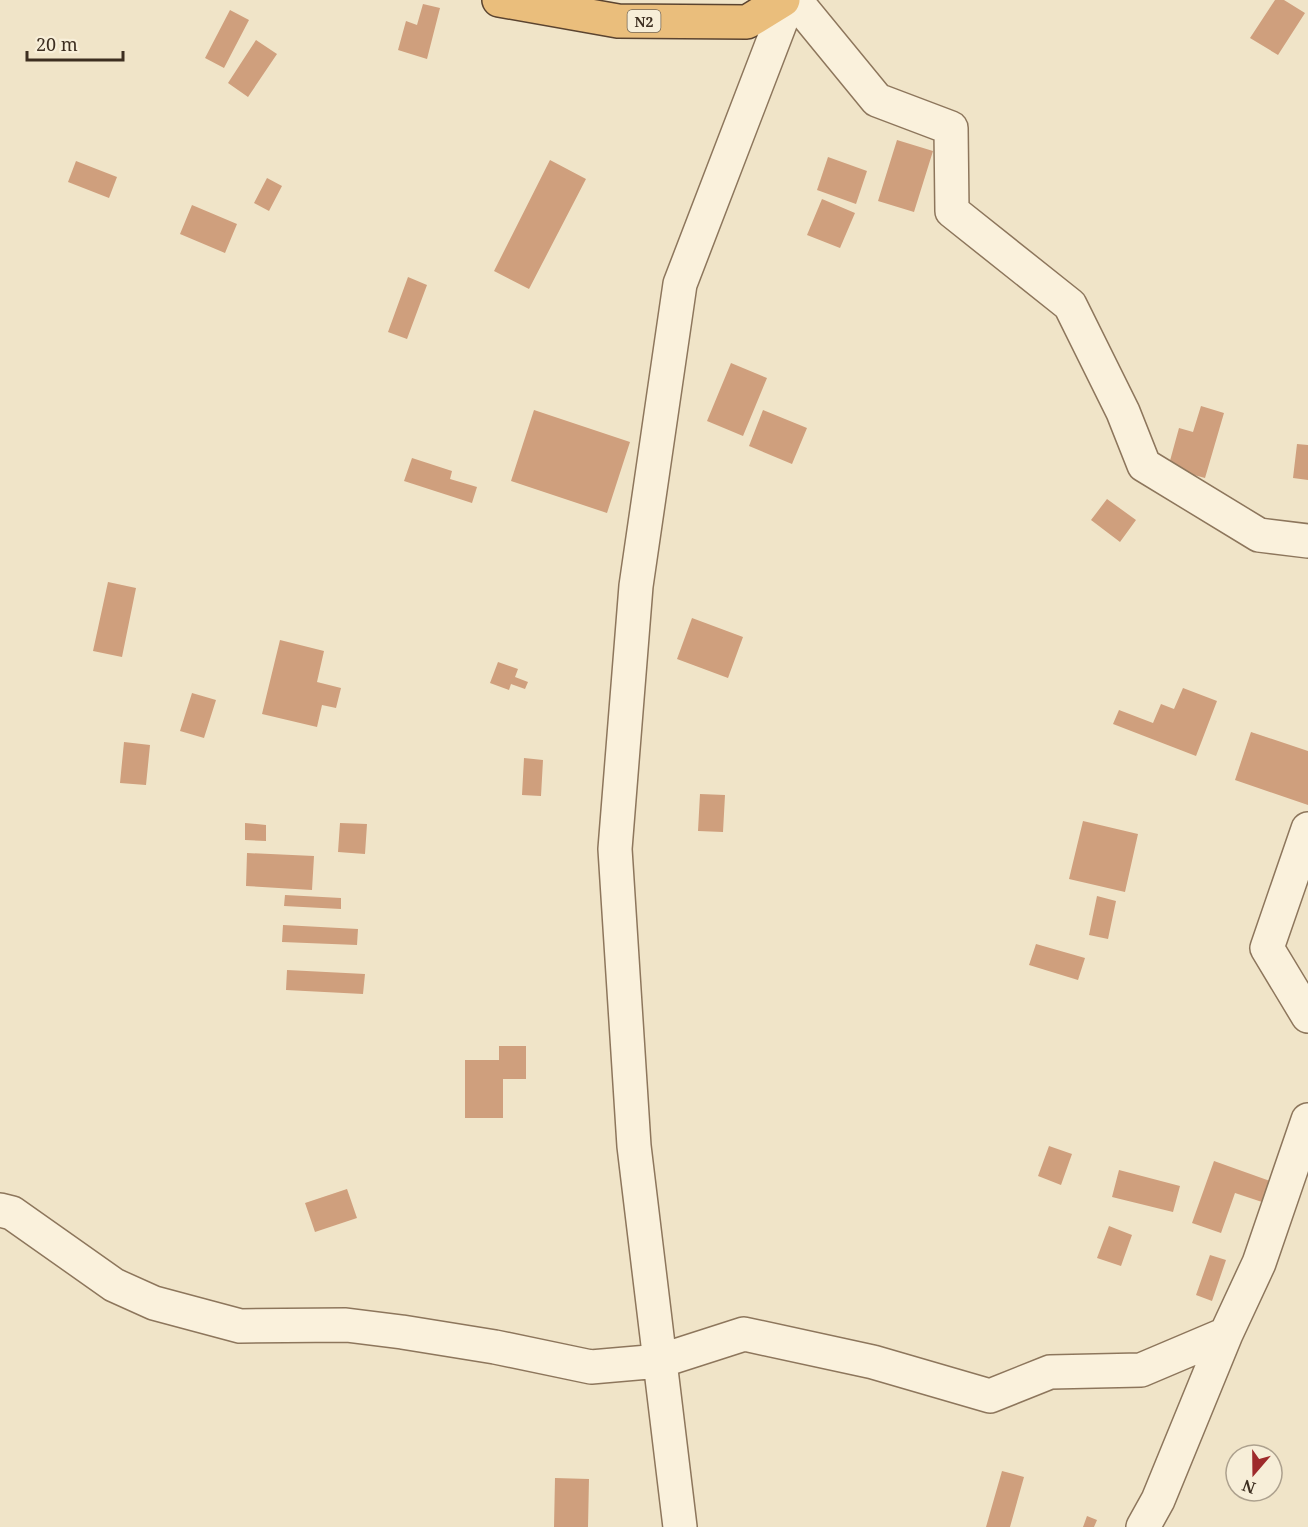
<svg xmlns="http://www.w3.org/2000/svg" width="1308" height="1527" viewBox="0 0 1308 1527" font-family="'Noto Serif',serif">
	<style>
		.building { fill: #cf9f7d }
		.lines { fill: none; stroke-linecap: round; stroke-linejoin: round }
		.minor-casing { stroke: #8d765c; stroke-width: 36 }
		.trunk-casing { stroke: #5b4430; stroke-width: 36 }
		.minor { stroke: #faf1dc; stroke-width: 33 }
		.trunk { stroke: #eabe7c; stroke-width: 33 }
		.labels { text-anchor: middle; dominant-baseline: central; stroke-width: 4.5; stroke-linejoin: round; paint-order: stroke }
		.shield { fill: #f7eed8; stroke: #756857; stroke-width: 1.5 }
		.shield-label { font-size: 14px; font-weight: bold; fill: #3d2e20 }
	</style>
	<rect width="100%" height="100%" fill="#f0e4c8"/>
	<path class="building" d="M1275 0H1284L1305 13 1278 55 1250 38Z
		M423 4 440 8 427 59 398 50 406 21 417 25Z
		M230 10 249 20 224 68 205 58Z
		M256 40 277 54 248 97 228 83Z
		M897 140 933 151 914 212 878 201Z
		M828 157 867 171 856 204 817 190Z
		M550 160 586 179 529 289 494 271Z
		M76 161 117 177 109 198 68 182Z
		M267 178 282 186 269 211 254 203Z
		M822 199 855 213 840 248 807 235Z
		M192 205 237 224 225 253 180 234Z
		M408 277 427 285 407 339 388 332Z
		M731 363 767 378 743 436 707 421Z
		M1201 406 1224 413 1205 478 1168 468 1179 428 1193 432Z
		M534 410 630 442 607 513 511 481Z
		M763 410 807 428 792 464 749 446Z
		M1297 444 1308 445V480L1293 478Z
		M412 458 452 471 450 479 477 487 472 503 404 481Z
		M1107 499 1136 520 1120 542 1091 520Z
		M108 582 136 588 122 657 93 651Z
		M692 618 743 637 728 678 677 659Z
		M280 640 324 651 317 682 341 688 336 708 322 705 317 727 262 714Z
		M498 662 518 669 515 677 528 682 525 689 511 684 509 690 490 683Z
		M1183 688 1217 701 1196 756 1113 724 1119 710 1153 723 1161 704 1174 709Z
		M192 693 216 700 204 738 180 731Z
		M1251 732 1308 751V805L1235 780Z
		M124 742 150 745 146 785 120 783Z
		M524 758 543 760 541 796 522 795Z
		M700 794 725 795 723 832 698 831Z
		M1083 821 1138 834 1125 892 1069 879Z
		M245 823 266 825V841L245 840Z
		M340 823 367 824 365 854 338 852Z
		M247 853 314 856 312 890 246 886Z
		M285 895 341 898V909L284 906Z
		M1097 896 1116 901 1108 939 1089 935Z
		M283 925 358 929 357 945 282 942Z
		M1036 944 1085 958 1078 980 1029 965Z
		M287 970 365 974 363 994 286 990Z
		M499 1046H526V1079H503V1118H465V1060H499Z
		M1049 1146 1072 1154 1061 1185 1038 1176Z
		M1214 1161 1270 1181 1262 1202 1235 1193 1221 1233 1192 1223Z
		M1119 1170 1180 1186 1173 1212 1112 1197Z
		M347 1189 357 1218 315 1232 305 1203Z
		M1109 1226 1132 1235 1121 1266 1097 1258Z
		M1210 1255 1226 1260 1212 1301 1196 1295Z
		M1002 1471 1024 1477 1010 1527H986Z
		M555 1478 589 1479 588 1527H554Z
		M1087 1516 1097 1520 1094 1527H1083Z"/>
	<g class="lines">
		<g class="minor-casing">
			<path id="minor" d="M795 0 877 100 951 128 952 211 1070 305 1123 412 1144 465 1259 535 1308 541
				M1308 829 1267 948 1308 1016
				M0 1210 12 1213 114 1285 154 1303 240 1326 346 1325 402 1332 495 1347 591 1367 660 1361 744 1334 873 1362 990 1396 1050 1372 1141 1370 1226 1334 1259 1263 1308 1120
				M680 1527 634 1146 615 849 636 586 680 284 789 0
				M1143 1527 1158 1500 1226 1334"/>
		</g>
		<g class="trunk-casing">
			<path id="trunk" d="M499 0 618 21 747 22 783 0"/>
		</g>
		<use href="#minor" class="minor"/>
		<use href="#trunk" class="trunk"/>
	</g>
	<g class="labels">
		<rect class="shield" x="627.5" y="10" width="33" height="22" rx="4.5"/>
		<g class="shield-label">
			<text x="644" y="21">N2</text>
		</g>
	</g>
	<g transform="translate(1254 1473) rotate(200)"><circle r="28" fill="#f7eed8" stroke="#ada18e" stroke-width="1.5"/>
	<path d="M0-4.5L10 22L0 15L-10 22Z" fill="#9e2a2b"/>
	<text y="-9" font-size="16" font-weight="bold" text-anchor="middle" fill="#3d2e20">N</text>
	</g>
	<path d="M27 51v9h96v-9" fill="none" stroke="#3d2e20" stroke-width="3"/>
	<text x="36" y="51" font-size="18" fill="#3d2e20" stroke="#f7eed8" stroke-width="4.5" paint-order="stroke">20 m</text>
</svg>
